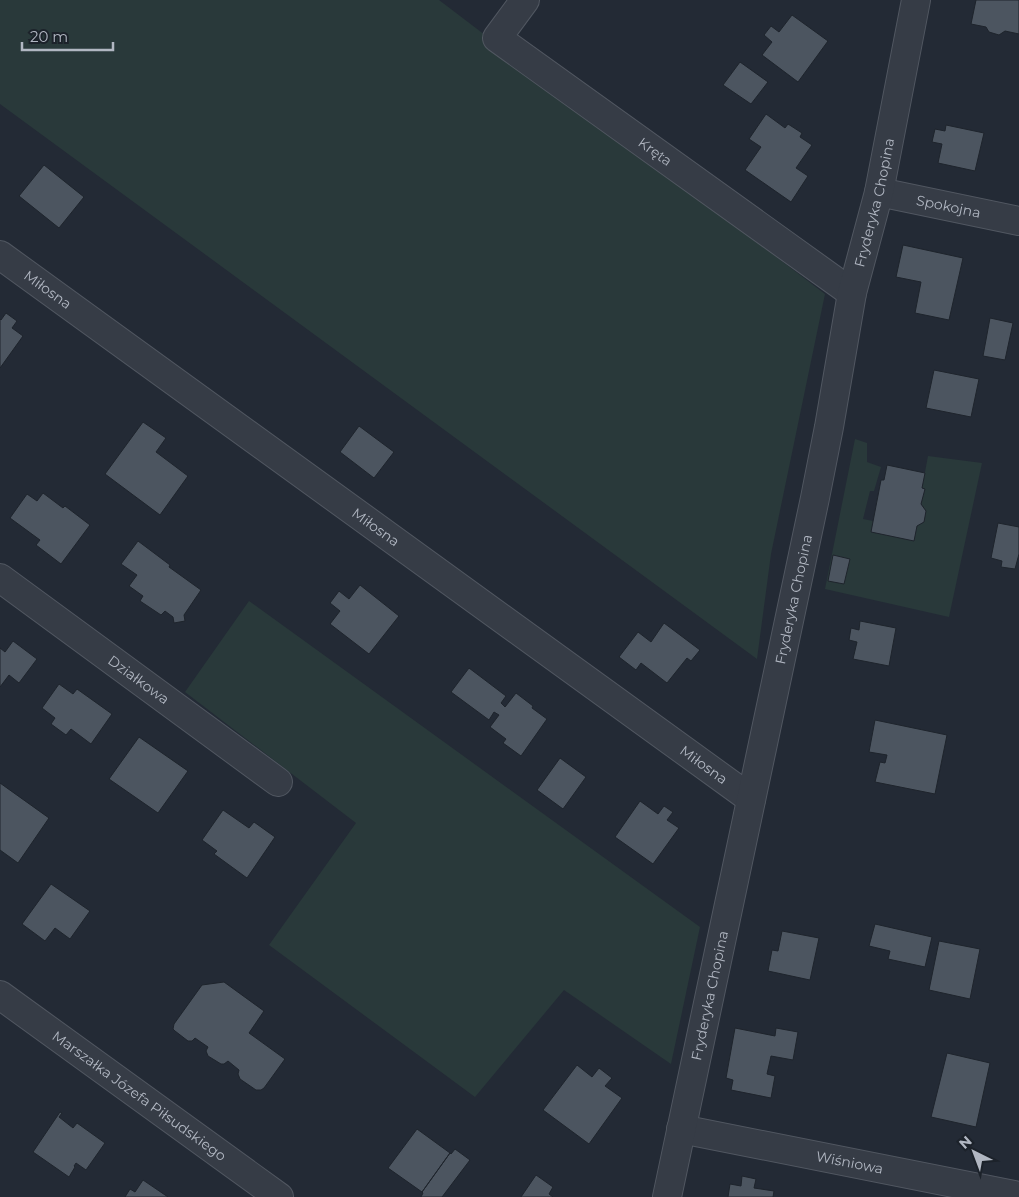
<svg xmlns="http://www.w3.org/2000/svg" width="1019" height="1197" viewBox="0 0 1019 1197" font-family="Montserrat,sans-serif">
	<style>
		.green { fill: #29393a }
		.building { fill: #4c5560; stroke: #1e242c }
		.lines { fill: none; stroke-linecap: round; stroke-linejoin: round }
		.minor-casing { stroke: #515761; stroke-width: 30 }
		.minor { stroke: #363c46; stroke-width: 28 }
		.labels { text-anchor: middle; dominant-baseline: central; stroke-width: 4.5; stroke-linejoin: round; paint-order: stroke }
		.street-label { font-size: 14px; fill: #b1b7c2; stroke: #1c222a }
	</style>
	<rect width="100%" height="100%" fill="#232a35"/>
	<path class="green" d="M0 0H439L825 294 771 554 757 659 0 104Z
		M855 439 867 443V462L881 467 874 491H870L863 519 873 521 871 532 914 541 917 526 924 522 926 511 921 504 925 489 922 488 928 456 982 463 949 617 825 589Z
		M249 601 700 927 671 1064 564 990 475 1097 269 945 356 823 185 692Z"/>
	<path class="building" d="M976 0H1019V34L1005 31 999 35 989 32 986 27 971 24Z
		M792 15 828 41 798 82 762 55 772 42 764 35 771 26 779 32Z
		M740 62 768 82 751 104 723 85Z
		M766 114 785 128 788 124 802 133 800 137 812 145 796 168 808 176 791 202 745 170 761 147 749 139Z
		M946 125 984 133 975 171 938 163 942 144 932 142 935 129 945 131Z
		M44 165 84 197 59 228 19 196Z
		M903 245 963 258 949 320 915 313 921 282 896 277Z
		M6 313 17 321 12 328 23 336 0 368V319L1 320Z
		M990 318 1013 323 1005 360 983 356Z
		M934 370 979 379 971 417 926 408Z
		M143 422 166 438 156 452 188 476 160 515 105 474Z
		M359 426 394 452 374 478 340 452Z
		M887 465 925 473 922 488 925 489 921 504 926 511 924 522 917 526 914 541 871 532 881 480H884Z
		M43 493 63 508 65 506 90 525 61 564 36 545 40 540 10 518 27 494 37 501Z
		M998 523 1019 527V554L1015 569 1001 567 1002 561 991 558Z
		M138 541 170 565 169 567 201 590 184 615 185 621 174 623 173 617 165 611 161 615 140 601 143 596 129 586 137 575 121 564Z
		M833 555 850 559 844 584 828 581Z
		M360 585 399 616 369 654 330 624 340 611 330 603 339 591 349 599Z
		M860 621 896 628 889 666 853 659 857 642 849 640 851 628 859 630Z
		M664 623 700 650 691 661 687 658 667 683 641 663 636 670 619 657 638 632 651 642Z
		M13 641 37 659 19 683 9 675 0 687V648L5 652Z
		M469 668 506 696 501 703 505 707 516 693 533 706 532 708 547 719 521 756 503 743 506 739 490 727 499 715 494 712 489 720 451 692Z
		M59 684 73 694 77 689 112 714 91 744 71 729 66 735 51 724 55 718 42 708Z
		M875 720 947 735 935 794 875 782 880 762 885 763 887 755 869 752Z
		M139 737 188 771 158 813 109 779Z
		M560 758 586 777 563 809 537 790Z
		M0 783 49 818 18 863 0 850Z
		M640 801 658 814 664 806 673 812 667 820 679 828 653 864 615 837Z
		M223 810 249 828 254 822 275 837 247 878 214 854 217 851 202 840Z
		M51 884 90 911 70 939 55 928 45 941 22 924Z
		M875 924 932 937 925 967 888 959 890 951 869 946Z
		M782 931 819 938 810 980 768 971 772 950 778 951Z
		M939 941 980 949 970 999 929 990Z
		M224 982 264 1011 249 1033 285 1059 264 1088 261 1090H256L240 1079 238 1074 239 1070 228 1061 224 1064H221L208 1056 206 1051 208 1047 195 1038 192 1041H188L175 1031 173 1029 174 1024 202 985Z
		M735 1028 775 1036 776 1028 798 1032 793 1060 771 1056 767 1074 775 1076 771 1098 731 1090 733 1080 726 1078Z
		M947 1053 990 1063 976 1127 931 1117Z
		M577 1065 592 1077 599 1068 612 1078 605 1086 622 1098 589 1144 543 1110Z
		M60 1112 62 1113 59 1117 73 1128 77 1123 105 1143 86 1170 76 1163 74 1166 75 1167 69 1177 33 1152Z
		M417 1129 450 1153 422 1192 388 1168Z
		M455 1149 470 1160 442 1197H421L423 1193 422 1192 450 1153 451 1154Z
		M536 1175 553 1187 549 1194 553 1197H521Z
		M742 1176 756 1179 754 1188 774 1191 773 1197H728L730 1184 741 1186Z
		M143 1180 168 1197H125L130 1189 135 1192Z"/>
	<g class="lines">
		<g class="minor-casing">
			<g id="minor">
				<path id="s1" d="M525 0 497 38 852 293"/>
				<path id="s2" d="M879 192 1019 221"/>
				<path id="s3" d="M0 255 751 799"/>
				<path id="s4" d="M0 578 278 782"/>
				<path id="s5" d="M0 995 279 1197"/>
				<path id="s6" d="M681 1129 1019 1196"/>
				<path id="s7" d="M667 1197 815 498 829 427 852 293 879 192 916 0"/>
			</g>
		</g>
		<use href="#minor" class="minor"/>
	</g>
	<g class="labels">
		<g class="street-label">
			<text stroke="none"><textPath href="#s1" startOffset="242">Kręta</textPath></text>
			<text stroke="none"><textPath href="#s7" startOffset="1016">Fryderyka Chopina</textPath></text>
			<text stroke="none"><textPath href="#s2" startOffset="71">Spokojna</textPath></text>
			<text stroke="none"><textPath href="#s3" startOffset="59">Miłosna</textPath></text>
			<text stroke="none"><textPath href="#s3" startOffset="464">Miłosna</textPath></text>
			<text stroke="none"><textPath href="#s7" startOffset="611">Fryderyka Chopina</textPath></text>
			<text stroke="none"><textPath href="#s4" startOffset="172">Działkowa</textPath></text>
			<text stroke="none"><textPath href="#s3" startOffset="869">Miłosna</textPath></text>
			<text stroke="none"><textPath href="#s7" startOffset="206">Fryderyka Chopina</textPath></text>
			<text stroke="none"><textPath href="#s5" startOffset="172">Marszałka Józefa Piłsudskiego</textPath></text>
			<text stroke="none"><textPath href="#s6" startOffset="172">Wiśniowa</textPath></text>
		</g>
	</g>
	<g transform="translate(974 1152) rotate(318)" stroke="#1c222a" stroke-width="4" paint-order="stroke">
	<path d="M0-4L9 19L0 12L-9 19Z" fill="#b1b7c2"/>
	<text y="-8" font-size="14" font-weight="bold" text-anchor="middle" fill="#b1b7c2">N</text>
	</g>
	<path d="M22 42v8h91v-8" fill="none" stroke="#b1b7c2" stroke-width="2.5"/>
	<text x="30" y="42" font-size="15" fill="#b1b7c2" stroke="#1c222a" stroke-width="4" paint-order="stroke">20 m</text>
</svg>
